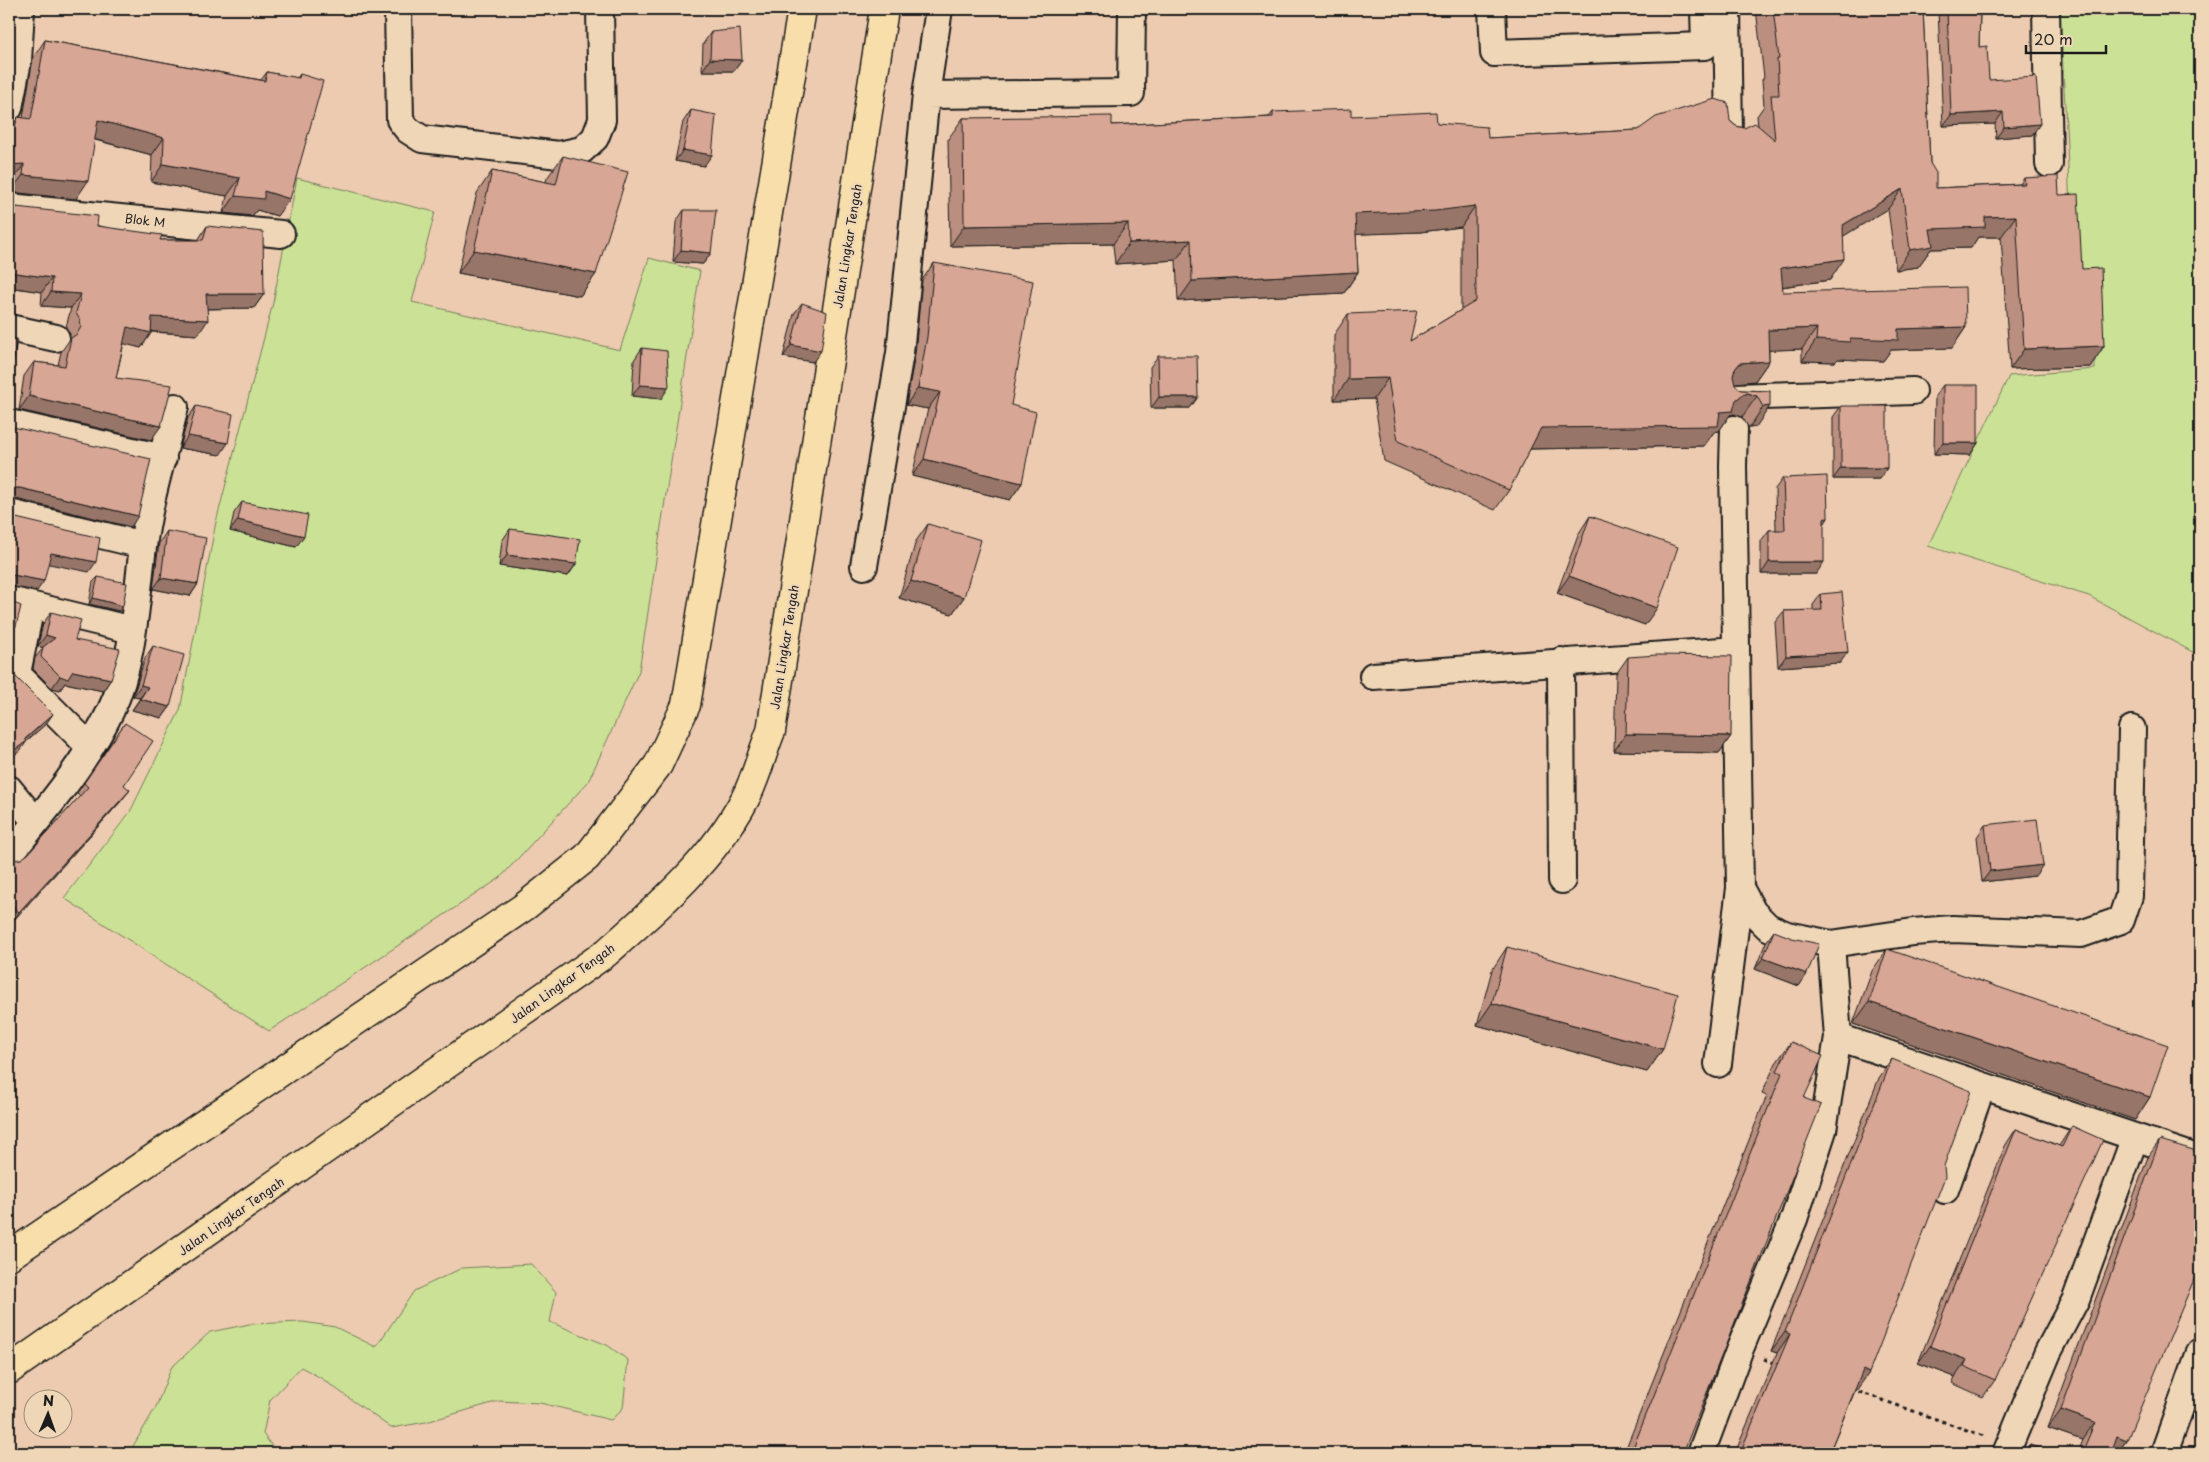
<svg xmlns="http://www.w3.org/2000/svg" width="2209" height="1462" viewBox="0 0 2209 1462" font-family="'Playpen Sans',sans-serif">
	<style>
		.green { fill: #cbe196; stroke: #747e59 }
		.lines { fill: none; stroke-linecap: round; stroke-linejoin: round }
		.minor-casing { stroke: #1c1c1c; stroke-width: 30 }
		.major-casing { stroke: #1c1c1c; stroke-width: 31 }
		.path { stroke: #1c1c1c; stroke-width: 3; stroke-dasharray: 4 4; stroke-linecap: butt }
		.minor { stroke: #efd6b7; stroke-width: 26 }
		.major { stroke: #f8deab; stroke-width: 28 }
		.wall { fill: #ba8f7f; stroke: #1c1c1c }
		.shaded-wall { fill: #977468; stroke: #1c1c1c }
		.building { fill: #d8a694; stroke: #1c1c1c }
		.labels { text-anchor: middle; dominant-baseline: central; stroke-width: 4.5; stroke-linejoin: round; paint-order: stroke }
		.street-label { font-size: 12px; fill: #1c1c1c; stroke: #efd6b7 }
	</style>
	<rect width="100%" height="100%" fill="#edcbb0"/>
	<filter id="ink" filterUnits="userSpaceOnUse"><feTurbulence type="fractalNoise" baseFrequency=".02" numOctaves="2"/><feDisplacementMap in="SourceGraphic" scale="10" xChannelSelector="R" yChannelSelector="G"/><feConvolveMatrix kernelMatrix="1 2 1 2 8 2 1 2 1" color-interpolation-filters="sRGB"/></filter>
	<g filter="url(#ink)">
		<path class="green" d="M2060 9H2200V656L2089 596 1928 546 2009 376 2095 369 2094 283 2074 284Z
			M297 178 435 212 412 302 620 350 649 258 700 271 639 671 588 782 500 878 269 1031 64 898 130 812 180 710 216 522 273 303Z
			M531 1264 556 1292 550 1322 607 1345 628 1360 623 1408 611 1420 540 1403 499 1401 426 1422 391 1428 321 1378 301 1367 270 1400 263 1434 277 1453H129L156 1407 171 1368 210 1332 250 1324 303 1322 335 1327 376 1347 414 1291 462 1268Z"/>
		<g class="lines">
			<g class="minor-casing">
				<path id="minor" d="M398 9 400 120 408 130 422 139 559 155 582 150 595 138 602 120 600 9
					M1492 9 1494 53 1705 46 1704 9
					M1727 9 1729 134
					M2046 9 2049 164
					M926 95 1131 93 1132 9
					M9 108 18 61 21 9
					M9 207 281 234
					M9 328 56 338
					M1734 397 1913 391
					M9 423 163 458
					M9 513 143 545
					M864 566 900 353 926 95 939 9
					M9 600 132 630
					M1561 661 1562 880
					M9 666 90 747
					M17 673 31 606
					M1373 676 1736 650
					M9 789 36 822
					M9 855C46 810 86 763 111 710 134 662 136 599 143 547 149 500 164 453 175 407
					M1740 888 1753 912 1768 927 1787 935 1831 944 1913 932 1953 929 2081 934 2121 920 2129 896 2132 729
					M1838 1037 2200 1159
					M1718 1064 1740 888 1733 466 1734 429
					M1945 1190 1982 1086
					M1701 1453 1739 1351 1794 1219 1823 1130 1838 1037 1831 944
					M2006 1453 2048 1352 2076 1299 2135 1137
					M2164 1453 2200 1352"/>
			</g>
			<g class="major-casing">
				<path id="major" d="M9 1256 524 907 587 857 658 765 686 705 802 9
					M9 1370 606 953C658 907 712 861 745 799 756 778 762 753 771 731L884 9"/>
			</g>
			<path class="path" d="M1764 1359 1777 1364
				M1851 1389 1984 1436"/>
			<use href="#minor" class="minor"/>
			<use href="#major" class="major"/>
		</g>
		<path class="wall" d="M1756 9H1923L1930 163 1936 188 2020 184 2024 178 2059 195 2082 269 2104 346 2090 367 2010 369 2001 237H1978L1971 248 1931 249 1918 267 1896 270 1888 209 1843 236 1830 280 1782 287 1783 292 1966 327 1952 348 1891 350 1883 361 1838 359 1835 362 1802 361V349L1769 350V361L1755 381 1735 383V385L1741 390 1770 391 1756 427 1749 428 1742 417 1734 414 1730 415 1719 431 1714 432 1704 446 1530 449 1509 490 1495 510 1384 461 1374 399 1334 400V335L1348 314 1410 341 1461 310V227L1420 232 1356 234 1358 272 1344 293 1178 301 1176 260 1115 264 1113 244 950 246 948 139 963 118 1112 125 1269 117 1273 112 1351 116 1437 123 1488 138 1638 130 1730 121 1736 126 1744 128 1758 126 1757 116 1764 106 1762 80 1764 77Z
			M1938 9H1980L1979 47 1989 80 2032 135 1996 138 1995 124 1943 126Z
			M711 32 742 60 734 71H702L703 44Z
			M45 40 261 80 267 72 297 78 300 74 277 216 257 210 252 216 223 213 227 196 151 182 152 155 95 140 76 199 10 192 12 182H9V130L18 117 23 118 33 58Z
			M691 110 704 166 675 161 683 122Z
			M563 156 596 274 580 296 458 273 477 193 492 171 546 182 547 178Z
			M16 207 160 240H198L207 226 264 294 254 308 207 309 198 335 151 332V333L141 348 124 343 116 378 151 440 19 410 24 376 34 362 58 365 61 352 70 339V334L66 327 71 308 41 306 42 292 9 287V217Z
			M684 210 711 253 703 264 673 262 676 222Z
			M934 263 1011 405 1022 483 1010 500 912 476 928 409 906 405 915 354 922 280Z
			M802 303 813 362 783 357 794 314Z
			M642 348 661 399 632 396 634 360Z
			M1158 356 1198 397 1190 408H1151L1150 367Z
			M1943 385 1978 443 1970 455 1934 454 1935 396Z
			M196 406 220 455 180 448 188 418Z
			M1841 406 1887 468 1879 479H1833V417Z
			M1783 478 1828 518 1824 524 1816 574H1761V541L1769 530H1776L1775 489Z
			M242 502 296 547 230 531 234 513Z
			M1590 516 1645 625 1557 593 1579 533Z
			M928 524 964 597 952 614 899 598 916 541Z
			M510 529 576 564 568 576 499 566 502 541Z
			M167 531 198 584 190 596 153 589 159 543Z
			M98 577 119 611 89 604 93 582Z
			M1821 594 1840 663 1778 667 1775 622 1784 611 1813 610V605Z
			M51 612 111 679 103 691 65 683 60 690 52 688 33 669 35 658 43 648 38 646 43 624Z
			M153 646 170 707 162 718 132 710 140 698 133 697 145 658Z
			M1628 657 1731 736 1719 753 1614 751 1616 674Z
			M125 723 124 785 122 800 12 922 9 918V857L13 860 21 859 28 854 80 796 77 793Z
			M1985 825 2035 876 1982 882 1977 837Z
			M1774 931 1807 974 1799 986 1755 969 1766 942Z
			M1507 947 1663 1049 1647 1072 1477 1025 1492 970Z
			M1887 949 2150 1097 2135 1120 1853 1024 1872 971Z
			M1791 1042 1804 1098 1683 1453H1624L1767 1095 1762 1093 1776 1063Z
			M1892 1059 1856 1391H1855L1829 1453H1735L1777 1353 1771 1351 1879 1078Z
			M2072 1126 1995 1380 1983 1397 1952 1383 1955 1377 1918 1363 2005 1146 2016 1129 2059 1146Z
			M2160 1140 2127 1440 2117 1453H2077L2082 1440 2048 1428 2148 1157Z
			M2030 1445 2057 1453H2024Z"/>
		<path class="shaded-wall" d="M710 59 742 60 734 71H702Z
			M2003 112 1995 124 1943 126 1951 115Z
			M98 120 164 138 152 155 86 137Z
			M2040 124 2032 135 1996 138 2004 127Z
			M683 150 712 155 704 166 675 161Z
			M24 164 12 182H9V165Z
			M163 164 240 178 227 196 151 182Z
			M23 175 88 181 76 199 10 192Z
			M1902 189 1888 209 1829 245 1843 225Z
			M264 191 290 199 277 216 257 210 252 216 223 213 235 196Z
			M1475 206 1461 227 1420 232 1341 235 1355 214Z
			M2016 216 2001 237H1978L1971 248 1931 249 1918 267 1896 270 1910 250 1930 229 1985 217Z
			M1128 223 1113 244 950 246 964 226Z
			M1191 240 1176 260 1115 264 1129 243Z
			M474 250 596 274 580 296 458 273Z
			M681 250 711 253 703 264 673 262Z
			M1844 259 1830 280 1766 289 1781 268Z
			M9 272 52 278 42 292 9 287Z
			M1358 272 1344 293 1178 301 1192 281Z
			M51 292 81 294 71 308 41 306Z
			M206 294H264L254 308 196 309Z
			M152 317 208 320 198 335 144 331 151 333 141 348 117 342 127 327Z
			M1966 327 1952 348 1891 350 1883 361 1838 359 1835 362 1802 361 1816 340 1850 338 1898 329Z
			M1817 328 1802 349 1754 351 1768 330Z
			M791 345 821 351 813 362 783 357Z
			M2104 346 2090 367 2010 369 2024 349Z
			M1769 361 1755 381 1726 384 1735 369 1740 363Z
			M9 371H12L9 377Z
			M1388 378 1374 399 1334 400 1348 379Z
			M640 385 669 387 661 399 632 396Z
			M918 388 940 392 928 409 906 405Z
			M1748 393 1757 396 1742 417 1734 414 1730 415 1719 431 1714 432 1704 446 1527 449 1541 428 1720 412 1742 395Z
			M29 396 161 426 151 440 19 410Z
			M1159 397H1198L1190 408H1151Z
			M1770 406 1756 427 1749 428 1763 407Z
			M188 436 228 443 220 455 180 448Z
			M1943 443H1978L1970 455 1934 454Z
			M924 459 1022 483 1010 500 912 476Z
			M1841 468H1887L1879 479H1833Z
			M12 488H20L138 516 131 527 12 498H9V490Z
			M1824 518H1828L1820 530Z
			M238 520 304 536 296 547 230 531Z
			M51 553 96 562 89 572 44 563Z
			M507 555 576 564 568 576 499 566Z
			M1769 562H1824L1816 574H1761Z
			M13 575 44 581 37 591 9 586V577Z
			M1569 576 1657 608 1645 625 1557 593Z
			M161 578 198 584 190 596 153 589Z
			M911 581 964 597 952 614 899 598Z
			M93 598 123 606 119 611 89 604Z
			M9 624 16 626 9 637Z
			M46 635 55 638 47 649 38 646Z
			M1848 652 1840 663 1778 667 1786 656Z
			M73 671 111 679 103 691 65 683 60 690 52 688 60 676Z
			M141 685 148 687 140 698 133 697Z
			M140 699 170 707 162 718 132 710Z
			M53 714 46 724 23 744 27 741 20 751 9 759V754Z
			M1626 734 1731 736 1719 753 1614 751Z
			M130 790 122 800 12 922 19 912Z
			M2043 865 2035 876 1982 882 1990 871Z
			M1763 958 1807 974 1799 986 1755 969Z
			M1869 1002 2150 1097 2135 1120 1853 1024Z
			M1492 1003 1663 1049 1647 1072 1477 1025Z
			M1785 1332 1790 1334 1777 1353 1771 1351Z
			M1930 1346 1967 1360 1955 1377 1918 1363Z
			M1863 1370 1869 1373 1856 1391 1850 1389Z
			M2061 1410 2095 1422 2082 1440 2048 1428Z
			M2117 1436 2127 1440 2117 1453H2105Z"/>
		<path class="building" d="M1773 9H1923L1930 163 1936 173V188L2025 184 2024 178 2058 176 2059 195 2078 194 2082 269 2101 268 2104 346 2024 349 2016 216 1985 217V227L1930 229 1933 246 1910 250 1902 189 1843 225 1844 259 1781 268 1783 292 1965 287 1966 327 1898 329V340L1850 338V342L1816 340 1817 328 1768 330 1769 361 1740 363 1735 369 1733 376 1735 385 1741 390 1770 391V406L1763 407 1757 396 1748 393 1742 395 1736 400 1733 411 1720 412 1718 426 1541 428 1509 490 1398 441 1388 378 1348 379V314L1417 311 1410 341 1476 301 1475 206 1435 211 1355 214 1358 272 1192 281 1191 240 1129 243 1128 223 964 226 963 118 1112 116V125L1273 117V112L1351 109V116L1436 112 1437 123 1487 127 1488 138 1638 130 1656 117 1715 99 1728 103 1730 121 1736 126 1744 128 1755 123 1775 140 1771 95H1779L1777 59H1779Z
			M1947 9H1980L1979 47 1987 46 1989 80 2036 77 2040 124 2004 127 2003 112 1951 115Z
			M740 29 742 60 710 59 711 32Z
			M45 40 265 81 267 72 299 78 300 74 323 81 290 199 264 191V199L235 196 240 178 163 164 164 138 98 120 88 181 23 175 24 164 9 165V143L18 117 31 119Z
			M691 110 716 115 712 155 683 150Z
			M563 156 628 172 596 274 474 250 492 171 556 184Z
			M16 207 98 216 97 226 162 235 160 240H203L207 226 263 232 264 294H206L208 320 152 317 151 333 127 327 116 378 172 385 161 426 29 396 34 362 65 366 71 338 77 334 81 327 80 320 76 313 81 294 51 292 52 278 9 272V219L14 220Z
			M684 210H716L711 253 681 250Z
			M934 263 1033 281 1011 405 1036 412 1022 483 924 459 940 392 918 388 927 337Z
			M802 303 827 312 821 351 791 345Z
			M9 338 17 339 12 371H9Z
			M642 348 667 351 669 387 640 385Z
			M1158 356H1197L1198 397H1159Z
			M1943 385H1978V443H1943Z
			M196 406 233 414 228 443 188 436Z
			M1841 406H1887V468H1841Z
			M9 425 13 427 151 459 138 516 20 488H12L9 490Z
			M1827 476 1828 518H1824V562H1769V530H1785L1783 478Z
			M242 502 308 515 304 536 238 520Z
			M9 515 12 517 100 538 96 562 51 553 44 581 13 575 9 577Z
			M1590 516 1678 547 1657 608 1569 576Z
			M928 524 981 540 964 597 911 581Z
			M510 529 580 539 576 564 507 555Z
			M167 531 206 538 198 584 161 578Z
			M98 577 127 583 123 606 93 598Z
			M1842 592 1848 652 1786 656 1784 611 1822 610 1821 594Z
			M9 601 21 606 16 626 9 624Z
			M51 612 81 620 75 640 120 649 111 679 73 671 68 679 60 676 41 657 43 647 55 638 46 635Z
			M153 646 184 655 170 707 140 699 148 687 141 685Z
			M1657 655 1732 656 1731 736 1626 734 1628 657Z
			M11 672 53 714 25 739 27 741 9 754V674Z
			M125 723 153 741 124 785 130 790 19 912 9 902V857L13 860 21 859 28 854 88 787 84 783Z
			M2037 819 2043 865 1990 871 1985 825Z
			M9 823 12 826 9 831Z
			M1774 931 1792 938 1819 944 1807 974 1763 958Z
			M1507 947 1678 994 1663 1049 1492 1003Z
			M1887 949 2168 1045 2150 1097 1869 1002Z
			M1791 1042 1823 1056 1804 1098 1821 1105 1683 1453H1631L1782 1073 1777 1071Z
			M1892 1059 1971 1091 1944 1166 1945 1177 1869 1373 1863 1370 1829 1453H1740L1790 1334 1785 1332Z
			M2072 1126 2103 1140 1995 1380 1964 1366 1967 1360 1930 1346 2016 1129 2062 1147Z
			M2160 1140 2200 1152V1265L2127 1440 2117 1436 2111 1453H2082L2095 1422 2061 1410Z
			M2030 1445 2057 1453H2027Z"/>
	</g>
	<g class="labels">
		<g class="street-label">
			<text transform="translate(145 220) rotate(6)">Blok M</text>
			<text transform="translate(847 246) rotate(-81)">Jalan Lingkar Tengah</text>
			<text transform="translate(784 647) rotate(-81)">Jalan Lingkar Tengah</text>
			<text transform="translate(562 983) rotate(-36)">Jalan Lingkar Tengah</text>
			<text transform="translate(231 1216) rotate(-35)">Jalan Lingkar Tengah</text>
		</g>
	</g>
	<rect width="2209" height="1462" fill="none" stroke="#efd6b7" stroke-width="30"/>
	<rect x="15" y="15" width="2179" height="1432" fill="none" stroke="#1c1c1c" stroke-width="2" filter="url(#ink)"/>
	<g transform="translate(48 1414) rotate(2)"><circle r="24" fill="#efd6b7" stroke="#9b8c79"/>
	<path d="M0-4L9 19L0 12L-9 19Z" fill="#1c1c1c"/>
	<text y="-8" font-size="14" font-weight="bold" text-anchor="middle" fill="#1c1c1c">N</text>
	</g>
	<path d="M2026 45v8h80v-8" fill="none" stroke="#1c1c1c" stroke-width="2.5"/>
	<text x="2034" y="45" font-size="15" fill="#1c1c1c" stroke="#efd6b7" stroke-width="4" paint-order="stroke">20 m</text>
</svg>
